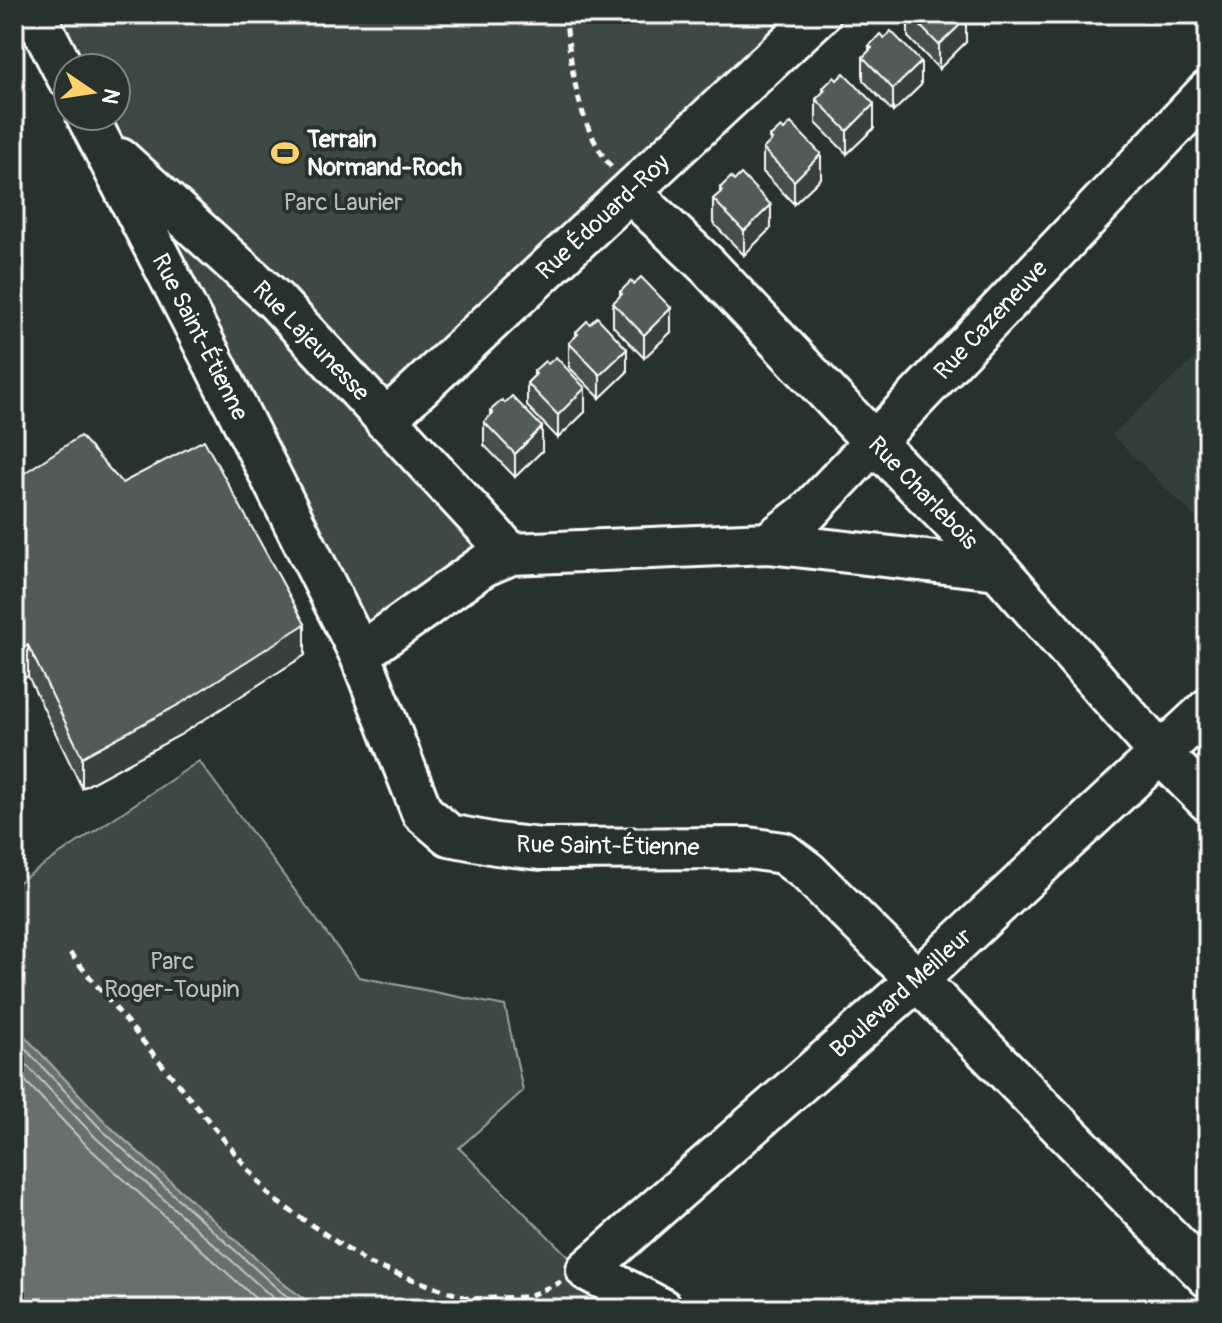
<svg xmlns="http://www.w3.org/2000/svg" width="1222" height="1323" viewBox="0 0 1222 1323" font-family="Pangolin,sans-serif">
	<style>
		.built { fill: #333f3a }
		.green { fill: #3e4944; stroke: #9ea4a2; stroke-width: 2 }
		.water { fill: #67706c; stroke: #a4a9a7; stroke-width: 2 }
		.lines { fill: none; stroke-linecap: round; stroke-linejoin: round }
		.shore { stroke: #c2c6c4; stroke-width: 2 }
		.minor-casing { stroke: #fff; stroke-width: 46 }
		.path { stroke: #fff; stroke-width: 5; stroke-dasharray: 8 6; stroke-linecap: butt }
		.minor { stroke: #26332d; stroke-width: 40 }
		.wall { fill: #464f4b; stroke: #fff; stroke-width: 2 }
		.shaded-wall { fill: #39403d; stroke: #fff; stroke-width: 2 }
		.building { fill: #515c57; stroke: #fff; stroke-width: 2 }
		.labels { text-anchor: middle; dominant-baseline: central; stroke-width: 8; stroke-linejoin: round; paint-order: stroke }
		.poi-label { font-size: 24px; font-weight: bold; fill: #fff; stroke: #26332d; text-anchor: start }
		.park-label { font-size: 24px; fill: #bbbfbe; stroke: #26332d }
		.street-label { font-size: 24px; fill: #fff; stroke: #26332d }
	</style>
	<rect width="100%" height="100%" fill="#26332d"/>
	<filter id="ink" filterUnits="userSpaceOnUse"><feTurbulence type="fractalNoise" baseFrequency=".0125" numOctaves="2"/><feDisplacementMap in="SourceGraphic" scale="16" xChannelSelector="R" yChannelSelector="G"/><feConvolveMatrix kernelMatrix="1 2 1 2 8 2 1 2 1" color-interpolation-filters="sRGB"/></filter>
	<g filter="url(#ink)">
		<path class="built" d="M1208 346V530L1112 435Z"/>
		<path class="green" d="M35 14H820L386 419 511 554 360 654 87 116H116V68H68Z
			M199 761 359 977 505 1006 523 1091 459 1148 595 1283 583 1309H318L285 1285 108 1125 14 1025V885Z"/>
		<path class="water" d="M14 1025 108 1125 285 1285 318 1309H14Z"/>
		<g class="lines">
			<path class="shore" d="M14 1037 102 1130 280 1291 304 1309
				M14 1052 95 1137 273 1298 287 1309
				M14 1069 87 1146 267 1309"/>
			<g class="minor-casing">
				<path id="minor" d="M35 14 68 78
					M87 116 214 363 360 654 422 812 449 835 496 844 541 849 748 848 783 853 808 872 917 980 1208 1277
					M120 159 276 301 511 554
					M630 192 707 265 875 443 998 569 1160 753 1208 801
					M385 420 820 14
					M768 543 806 514 1208 91
					M360 654 483 566 511 554 768 543 998 569
					M662 1309 587 1270 917 980 1208 709"/>
			</g>
			<path class="path" d="M565 14C572 70 576 121 611 167
				M70 953 273 1199 369 1264 469 1299 526 1297 561 1282"/>
			<use href="#minor" class="minor"/>
		</g>
		<path class="wall" d="M908 14 966 42 939 69 908 37Z
			M973 14H995L984 25Z
			M869 46 921 85 893 112 863 80V57L869 51Z
			M823 88 874 128 847 154 816 123V99L823 93Z
			M770 137 821 178 794 204 763 172V149L770 143Z
			M720 188 771 228 744 255 713 223V199L720 193Z
			M620 292 671 332 644 358 613 326V303L620 296Z
			M576 332 627 372 600 398 569 367V343L576 337Z
			M534 371 585 412 558 438 527 406V383L534 376Z
			M490 411 542 451 515 477 484 445V422L490 416Z
			M14 480 122 483 305 655 180 735 82 788 28 676 14 683Z"/>
		<path class="shaded-wall" d="M984 14H995L984 25Z
			M966 19V42L939 69V45Z
			M921 62V85L893 112V89Z
			M874 104V128L847 154V131Z
			M821 154V178L794 204V181Z
			M771 205V228L744 255V231Z
			M671 308V332L644 358V335Z
			M627 349V372L600 398V375Z
			M585 388V412L558 438V415Z
			M542 427V451L515 477V454Z
			M305 624V655L180 735 82 788V757Z
			M28 645V676L14 683V652Z"/>
		<path class="building" d="M909 14H962L966 19 939 45Z
			M891 31 921 62 893 89 863 57 872 48 869 46 880 34 884 38Z
			M844 73 874 104 847 131 816 99 825 90 823 88 834 77 837 80Z
			M791 123 821 154 794 181 763 149 772 140 770 137 781 127 784 130Z
			M741 174 771 205 744 231 713 199 722 191 720 188 731 177 734 181Z
			M641 277 671 308 644 335 613 303 622 294 620 292 631 281 634 284Z
			M597 317 627 349 600 375 569 343 578 334 576 332 587 321 590 324Z
			M556 357 585 388 558 415 527 383 536 374 534 371 545 361 548 364Z
			M512 396 542 427 515 454 484 422 493 413 490 411 502 400 505 403Z
			M80 436 122 483 204 440 305 624 180 704 82 757 28 645 14 652V480Z"/>
	</g>
	<defs>
		<g id="stadium-bare" transform="scale(2.16)"><path d="M0-5a6.5 5 0 1 0 0 10a6.5 5 0 1 0 0-10ZM-3.5-1.8h7v3.6h-7Z" fill="#ffd166" stroke="#26332d" stroke-width="2.5" paint-order="stroke"/></g>
	</defs>
	<g fill-rule="evenodd">
		<use href="#stadium-bare" x="285" y="153"/>
	</g>
	<g class="labels">
		<g class="poi-label">
			<text x="307" y="139">Terrain<tspan x="307" dy="28">Normand-Roch</tspan></text>
		</g>
		<g class="park-label">
			<text x="343" y="202">Parc Laurier</text>
			<text x="172" y="961">Parc<tspan x="172" dy="28">Roger-Toupin</tspan></text>
		</g>
		<g class="street-label">
			<text transform="translate(603 217) rotate(-43)">Rue Édouard-Roy</text>
			<text transform="translate(991 320) rotate(-47)">Rue Cazeneuve</text>
			<text transform="translate(200 337) rotate(63)">Rue Saint-Étienne</text>
			<text transform="translate(311 341) rotate(46)">Rue Lajeunesse</text>
			<text transform="translate(923 493) rotate(46)">Rue Charlebois</text>
			<text transform="translate(608 846) rotate(1)">Rue Saint-Étienne</text>
			<text transform="translate(901 993) rotate(-42)">Boulevard Meilleur</text>
		</g>
	</g>
	<rect width="1222" height="1323" fill="none" stroke="#26332d" stroke-width="48"/>
	<rect x="24" y="24" width="1174" height="1275" fill="none" stroke="#fff" stroke-width="3" filter="url(#ink)"/>
	<g transform="translate(92 92) rotate(103)"><circle r="38" fill="#26332d" stroke="#7d8581" stroke-width="2"/>
	<path d="M0-6L14 30L0 20L-14 30Z" fill="#ffd166"/>
	<text y="-12" font-size="22" font-weight="bold" text-anchor="middle" fill="#ffffff">N</text>
	</g>
</svg>
